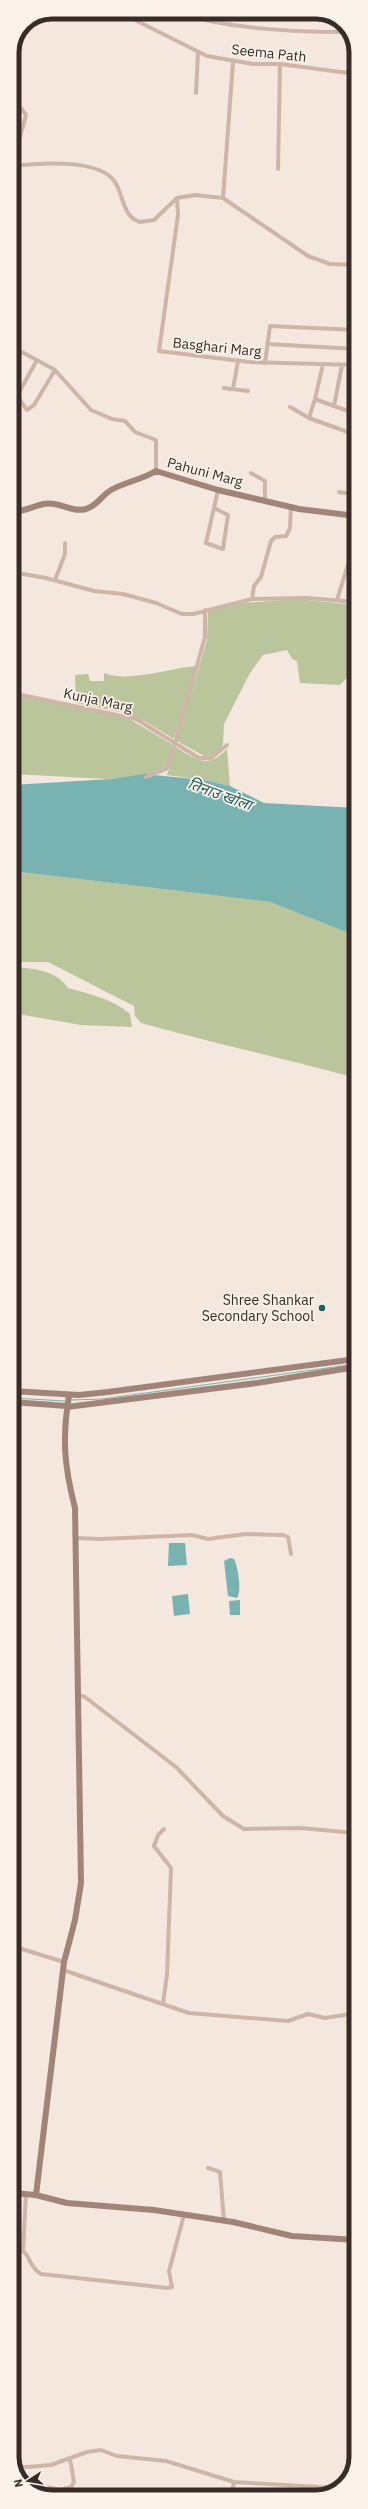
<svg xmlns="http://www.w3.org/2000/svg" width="368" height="2509" viewBox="0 0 368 2509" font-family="'IBM Plex Sans','Noto Sans Devanagari',sans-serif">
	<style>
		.green { fill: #bac59b }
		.water { fill: #79b3b1 }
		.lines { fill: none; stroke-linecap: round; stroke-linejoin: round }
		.stream { stroke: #79b3b1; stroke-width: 1 }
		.street { stroke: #cdb6a7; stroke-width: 4 }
		.secondary { stroke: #a18478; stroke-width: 6 }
		.poi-dot { fill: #1a5e5d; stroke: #fbf2ea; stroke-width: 1.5 }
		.labels { text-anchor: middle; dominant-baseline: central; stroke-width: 3.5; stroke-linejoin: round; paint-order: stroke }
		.street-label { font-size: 14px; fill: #392c28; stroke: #fbf2ea }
		.poi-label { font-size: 14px; fill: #392c28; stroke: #fbf2ea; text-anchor: end }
		.water-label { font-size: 15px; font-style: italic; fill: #1a5e5d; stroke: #fbf2ea }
		.rim { fill: none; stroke: #392c28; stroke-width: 5 }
	</style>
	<rect width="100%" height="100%" fill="#f4e7dd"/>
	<path class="green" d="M297 599 356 605V668L340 685 300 683 297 661 292 659 287 650 263 655 250 673 224 724 223 745C218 751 214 755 206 757L177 741 207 640 208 611 244 603Z
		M196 666 174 739 146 722 125 713 76 703 75 675 88 674 90 681H104V673C128 683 170 668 196 666Z
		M12 694 119 716 121 718 126 717 173 745 167 766 149 776 107 779 12 774Z
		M176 747C195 759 207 770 227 749L230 786 204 780 167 775Z
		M12 871 270 902 356 936V1047L354 1052 356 1058 349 1076C280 1058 210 1042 141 1023L135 1016 134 1006 48 962H12Z
		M12 967C33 968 56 970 68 988 90 994 113 999 130 1014L132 1027 81 1025 12 1013Z"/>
	<path class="water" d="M144 774 204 780 230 786 264 803 356 808V936L270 902 12 871V785L111 779Z
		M169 1543H185L187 1565 168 1566Z
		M230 1558 234 1559C238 1566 242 1592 237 1598L228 1596 224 1561Z
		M188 1594 190 1614 174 1616 172 1596Z
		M240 1600V1615H230L229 1601Z"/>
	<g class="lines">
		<path class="stream" d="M12 1398 65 1401
			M71 1400 102 1399 356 1364"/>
		<path class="street" d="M119 12 207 56 253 64H280L356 74
			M173 12C231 29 288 32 349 32
			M196 93 198 53
			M12 96 26 115 12 166C37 163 100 158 115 182 124 196 122 216 140 222L154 220 177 198 195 195 223 198 308 256 330 264 356 265
			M278 169 280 64
			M177 198 178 215 159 351 249 362 356 365
			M223 198 233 62
			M267 344 356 349
			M37 360 17 396 27 410 34 405 55 370
			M12 361 22 352 55 370 91 410 112 419 125 421 135 432 156 440V471
			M265 363 270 326 356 330
			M323 364 315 399 356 414
			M224 388 248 391
			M233 389 238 361
			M334 406 342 365
			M290 407 309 418 356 435
			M12 411 20 400
			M354 413 356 404
			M309 418 315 399
			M251 473 265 481V500
			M339 492 356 495
			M214 508 228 515 223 549 206 543 218 490
			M12 572 46 578 94 591 123 594 156 603 182 614H193L252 599 307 598 356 602
			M55 580 65 554V543
			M252 599 254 586 261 577 271 541 275 537 286 536 290 528 291 506
			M337 600 350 558 356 549
			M12 693 136 719 199 758H211L227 745
			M146 777 166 769 169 765 205 637V610
			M75 1538 101 1539 192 1535 208 1539 246 1534 283 1535 288 1537 291 1554
			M78 1695 85 1697 176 1767 223 1816 244 1829 300 1828 356 1833
			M12 1946 64 1962
			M63 1970 189 2013 288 2021 308 2014 325 2018 356 2013
			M163 2003 167 1975 171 1868 154 1846 158 1835 164 1829
			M208 2168 220 2172 224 2221
			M12 2248C33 2250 25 2264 41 2274L168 2288 172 2287 169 2271 184 2215
			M23 2250 26 2194
			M15 2468 51 2465 87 2452 101 2450 117 2456 166 2461 234 2482 337 2488
			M22 2482 61 2490 63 2497
			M61 2490 71 2487 74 2482 70 2459
			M226 2497 232 2492 234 2482"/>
		<path class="secondary" d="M12 512C24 512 33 506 44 504 59 501 71 513 86 509 97 506 102 495 111 490 125 482 141 480 156 471L218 490 299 509 356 516
			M12 1391 79 1395 108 1392 356 1359
			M12 1402 67 1406
			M67 1407 257 1383 356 1367
			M12 2193 36 2195 64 1962 75 1920 81 1883 75 1508C64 1465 62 1439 69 1395
			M36 2195 67 2203 154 2210 233 2222 292 2236 356 2240"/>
	</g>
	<circle class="poi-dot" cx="322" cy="1308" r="4"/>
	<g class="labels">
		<g class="street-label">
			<text transform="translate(269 53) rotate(6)">Seema Path</text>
			<text transform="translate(217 347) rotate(6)">Basghari Marg</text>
			<text transform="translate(205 472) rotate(15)">Pahuni Marg</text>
			<text transform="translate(98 700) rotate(12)">Kunja Marg</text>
		</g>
		<g class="poi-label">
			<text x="314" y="1300">Shree Shankar<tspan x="314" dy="16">Secondary School</tspan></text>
		</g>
		<g class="water-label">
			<text transform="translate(220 794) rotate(20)">तिनाउ खोला</text>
		</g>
	</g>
	<path d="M0 0H368V2509H0ZM52 19H316A33 33 0 0 1 349 52V2457A33 33 0 0 1 316 2490H52A33 33 0 0 1 19 2457V52A33 33 0 0 1 52 19Z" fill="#fbf2ea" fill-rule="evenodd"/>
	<path class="rim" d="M52 19H316A33 33 0 0 1 349 52V2457A33 33 0 0 1 316 2490H52A33 33 0 0 1 19 2457V52A33 33 0 0 1 52 19Z"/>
	<g transform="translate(28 2481) rotate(258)" stroke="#fbf2ea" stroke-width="3" paint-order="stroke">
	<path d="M0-3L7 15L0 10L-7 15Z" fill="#392c28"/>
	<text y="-6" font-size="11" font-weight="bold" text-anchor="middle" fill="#392c28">N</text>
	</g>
</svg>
